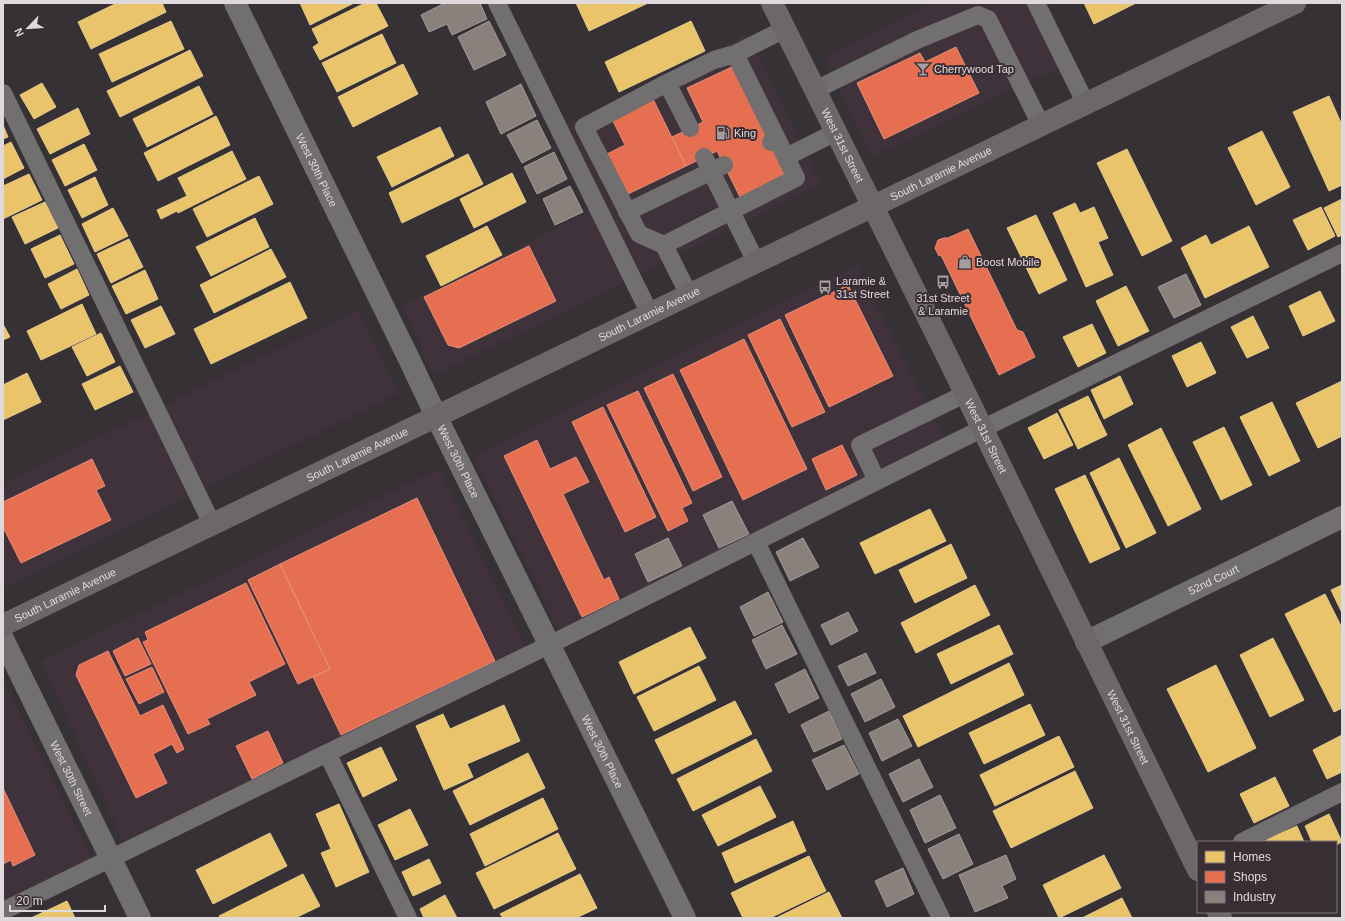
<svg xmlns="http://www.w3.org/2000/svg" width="1345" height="921" viewBox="0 0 1345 921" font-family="Arial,sans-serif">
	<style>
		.built { fill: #40323a }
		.homes { fill: #e9c46a; stroke: #e6ca8c }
		.shops { fill: #e76f51; stroke: #e58f7b }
		.industry { fill: #8a817c; stroke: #a49b99 }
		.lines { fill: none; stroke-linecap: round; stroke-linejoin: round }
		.service { stroke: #726f70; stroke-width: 18 }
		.minor { stroke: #726f70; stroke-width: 22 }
		.secondary { stroke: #6c686a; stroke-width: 22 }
		.labels { text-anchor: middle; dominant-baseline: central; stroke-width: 4; stroke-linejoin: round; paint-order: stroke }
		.poi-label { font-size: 11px; fill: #e0d9dc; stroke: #392e34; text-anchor: start }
		.street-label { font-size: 11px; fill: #e0d9dc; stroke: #392e34 }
	</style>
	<rect width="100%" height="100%" fill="#363134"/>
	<path class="built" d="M933 3H1036L1067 64 872 156 824 58Z
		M747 34 821 185 434 375 402 307 597 207 559 129Z
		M857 265 947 446 562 639 474 457Z
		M357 310 398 393 4 589 3 485Z
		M439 469 530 655 127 850 41 661Z
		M4 680 95 866 3 911V681Z"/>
	<path class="homes" d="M117 3H162L166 12 91 49 78 22Z
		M300 3H354L310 25Z
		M365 3H376L388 26 320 60 313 47 319 43 312 29Z
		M576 3H648L589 31Z
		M1084 3H1136L1094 24Z
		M171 21 184 49 112 82 99 54Z
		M691 21 705 51 619 92 605 62Z
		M382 34 396 63 337 92 322 63Z
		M190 50 203 76 120 117 107 91Z
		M403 64 418 94 353 127 338 97Z
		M42 83 56 107 34 119 20 95Z
		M199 86 213 114 147 147 133 119Z
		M1329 96 1342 125V185L1329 191 1293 112Z
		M78 108 90 134 50 154 37 129Z
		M216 116 230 145 158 181 144 153Z
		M3 125 8 137 3 139Z
		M440 127 454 156 392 187 377 157Z
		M1262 131 1290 187 1256 205 1228 148Z
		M11 142 24 168 3 179V146Z
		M84 144 97 170 65 186 52 160Z
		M1127 149 1172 241 1142 256 1097 163Z
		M232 151 246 179 178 213 177 211 161 219 157 210 187 196 178 178Z
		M468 154 483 184 402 223 389 193Z
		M512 173 526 202 474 228 460 199Z
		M29 174 42 200 3 219V186Z
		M259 176 273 204 207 237 193 209Z
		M95 177 108 205 82 218 68 190Z
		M1342 199V235L1338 237 1324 208Z
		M45 202 58 228 25 244 12 217Z
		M1075 203 1080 213 1094 207 1108 238 1098 242 1113 275 1086 287 1053 213Z
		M1321 207 1335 236 1308 250 1293 220Z
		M113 208 128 236 95 252 82 224Z
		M1036 215 1067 280 1039 294 1007 228Z
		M255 218 269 247 211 276 196 247Z
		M487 226 502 255 441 286 426 256Z
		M1249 226 1269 267 1205 298 1181 248 1206 235 1211 245Z
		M60 235 74 264 45 278 31 249Z
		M129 239 143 267 111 283 97 254Z
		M271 249 286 277 214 313 200 285Z
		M77 269 89 295 61 309 48 284Z
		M145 270 158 299 126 314 112 286Z
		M290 282 307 318 211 364 194 329Z
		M1126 286 1149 331 1118 346 1096 301Z
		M1320 291 1335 321 1303 336 1289 306Z
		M82 304 96 334 41 360 27 331Z
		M161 306 175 334 145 348 131 320Z
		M1253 316 1269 348 1247 358 1231 327Z
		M3 324 10 337 3 340Z
		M1092 324 1106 353 1078 367 1063 337Z
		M101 333 115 362 87 376 72 347Z
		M1201 342 1216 373 1187 387 1172 356Z
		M120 366 133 392 95 410 82 384Z
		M27 373 41 402 3 420V385Z
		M1120 376 1133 404 1104 419 1091 390Z
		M1342 381V436L1318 448 1296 403Z
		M1088 396 1107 435 1078 449 1059 410Z
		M1272 402 1300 461 1269 476 1240 417Z
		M1057 413 1073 445 1044 459 1028 428Z
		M1224 427 1252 485 1221 500 1193 442Z
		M1161 428 1201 509 1168 526 1128 445Z
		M1119 458 1156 533 1126 548 1090 473Z
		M1085 475 1120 549 1090 563 1055 489Z
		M930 509 946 541 875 574 860 543Z
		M951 544 967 578 915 603 899 570Z
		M975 585 990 615 916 653 901 623Z
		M1342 585V613L1331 590Z
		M1325 594 1342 628V708L1334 712 1285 614Z
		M999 625 1013 654 951 684 937 654Z
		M690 627 706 658 634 694 619 662Z
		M1273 638 1304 700 1270 717 1240 655Z
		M1009 663 1024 695 918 747 903 716Z
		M1216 665 1256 748 1208 772 1167 689Z
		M699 666 716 700 654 731 637 697Z
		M735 701 752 734 672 774 655 740Z
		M1030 704 1045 735 984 764 969 733Z
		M504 705 520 741 467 764 473 777 444 790 416 726 443 714 450 729Z
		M1342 735V772L1327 779 1313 750Z
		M1059 736 1074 767 995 806 980 775Z
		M756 739 772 771 693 811 677 779Z
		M381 747 397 780 363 797 347 763Z
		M528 753 545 788 470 825 453 791Z
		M1075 771 1093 808 1011 848 993 811Z
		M1275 777 1289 806 1254 823 1240 794Z
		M760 786 776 817 718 846 702 815Z
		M543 798 558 829 485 866 470 834Z
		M339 804 369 872 336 887 321 853 331 849 316 814Z
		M410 809 428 845 395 860 378 825Z
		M1329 814 1342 842 1336 845V842H1312L1305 826Z
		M793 821 806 851 735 883 722 853Z
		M1297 826 1304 842H1265V840Z
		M270 833 287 866 213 904 196 870Z
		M558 833 576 869 494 909 476 873Z
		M1104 855 1121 888 1059 918 1043 885Z
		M809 856 826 891 770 918H743L731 893Z
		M429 859 441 883 413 896 402 872Z
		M303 874 320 906 295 918H220L219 916Z
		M580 874 597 908 576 918H503L500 914Z
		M829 892 842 918H776Z
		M445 895 457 918H424L420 909Z
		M1122 898 1132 918H1082Z
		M67 901 75 918H31Z"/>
	<path class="shops" d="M956 47 979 93 884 139 857 83 920 53 925 62Z
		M734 66 786 174 740 197 717 151 686 166 672 137 703 122 687 88Z
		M653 99 686 166 626 195 607 154 625 145 612 119Z
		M968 229 1017 330 1023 332 1035 357 999 375 941 255 939 256 935 248 938 240 944 238H948Z
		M529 246 556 301 459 348 448 345 424 297Z
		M848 285 893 376 829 407 785 315Z
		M780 319 825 412 792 427 748 335Z
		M744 339 807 469 743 500 680 370Z
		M673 374 722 477 693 491 644 388Z
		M638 391 692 503 682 508 688 521 668 531 607 405Z
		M603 407 656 517 625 532 572 422Z
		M537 440 550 469 576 457 589 482 563 494 604 580 609 577 619 599 582 617 504 456Z
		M842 445 857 475 826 490 812 459Z
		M92 459 105 486 96 490 111 520 21 563 3 527V502Z
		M417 498 495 661 341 735 313 677 330 669 280 564Z
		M280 564 330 669 298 684 248 580Z
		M246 583 285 664 249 682 256 695 207 719 210 724 188 734 143 642 148 640 145 632Z
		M138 638 151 664 125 676 113 651Z
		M108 651 140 716 163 705 184 749 177 753 172 744 153 754 167 783 136 798 76 675 79 665Z
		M152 667 164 692 139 704 126 679Z
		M268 731 283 763 252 779 236 746Z
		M3 788 35 855 13 866 11 860 3 864Z"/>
	<path class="industry" d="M445 3H480L487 19 452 35 447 24 429 32 421 15Z
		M489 21 506 55 474 70 458 37Z
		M521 84 536 116 501 134 486 102Z
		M537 120 551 148 522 163 507 135Z
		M554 152 567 179 537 194 524 167Z
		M570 186 583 212 555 225 543 199Z
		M1186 274 1201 305 1174 318 1158 287Z
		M732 501 749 534 719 548 703 515Z
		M668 538 682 566 648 582 635 554Z
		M803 538 819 567 790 581 776 552Z
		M768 592 783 622 754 636 740 607Z
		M848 612 858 631 831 645 821 625Z
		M782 625 797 654 766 669 752 640Z
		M866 653 876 673 848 686 838 666Z
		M805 669 819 698 789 713 775 684Z
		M881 679 895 707 865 722 851 694Z
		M829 711 842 739 814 752 801 725Z
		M898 719 912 746 882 761 869 733Z
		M844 745 859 774 827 790 812 760Z
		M919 759 933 787 903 802 889 774Z
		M940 795 956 828 925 843 910 810Z
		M959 834 973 864 943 879 928 849Z
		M1006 855 1016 879 1002 886 1008 898 975 912 959 875Z
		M903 868 914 894 887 907 875 881Z"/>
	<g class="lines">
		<path class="service" d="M497 3 650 314
			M1036 3 1086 104
			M735 54 777 139 771 142
			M667 83 584 127 639 234 664 245 689 295
			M815 90 917 40 978 15 988 19 1041 125
			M3 93 212 524
			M690 128 667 83 714 60 735 54 785 29
			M704 157 756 262
			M786 157 836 132
			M627 212 724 165
			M664 245 796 178 777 139
			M877 481 860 445 965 394
			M756 542 941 918
			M327 753 408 918
			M1242 842 1342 792
			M3 911 549 645 947 446 1342 253"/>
		<g class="minor">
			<path id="s1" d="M235 3 410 361 436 416 685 918"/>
			<path id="s2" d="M3 639 140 918"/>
			<path id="s3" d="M1086 642 1342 517"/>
		</g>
		<g class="secondary">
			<path id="s4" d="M772 3 947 356 1198 870"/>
			<path id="s5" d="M3 625 1295 3"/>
			<path d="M1218 912 1221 918"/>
		</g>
	</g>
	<defs>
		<g id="bar-bare" transform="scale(1.08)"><path d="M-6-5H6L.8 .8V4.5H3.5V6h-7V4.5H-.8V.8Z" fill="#a49ea1" stroke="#392e34" stroke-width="2.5" paint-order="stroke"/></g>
		<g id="fuel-bare" transform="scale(1.08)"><path d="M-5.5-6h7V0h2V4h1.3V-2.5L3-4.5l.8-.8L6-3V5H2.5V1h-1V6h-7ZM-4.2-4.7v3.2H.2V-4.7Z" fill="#a49ea1" stroke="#392e34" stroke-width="2.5" paint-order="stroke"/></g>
		<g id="shop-bare" transform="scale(1.08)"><path d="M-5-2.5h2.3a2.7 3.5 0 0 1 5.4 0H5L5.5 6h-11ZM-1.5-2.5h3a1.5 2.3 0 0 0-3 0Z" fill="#a49ea1" stroke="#392e34" stroke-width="2.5" paint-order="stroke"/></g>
		<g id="bus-bare" transform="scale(1.08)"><path d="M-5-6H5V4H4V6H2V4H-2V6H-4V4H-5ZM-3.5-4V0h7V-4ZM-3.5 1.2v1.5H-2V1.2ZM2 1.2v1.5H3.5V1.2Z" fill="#a49ea1" stroke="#392e34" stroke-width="2.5" paint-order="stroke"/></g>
	</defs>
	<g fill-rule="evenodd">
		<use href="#bar-bare" x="923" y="69"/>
		<use href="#fuel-bare" x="723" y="133"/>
		<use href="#shop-bare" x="965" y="262"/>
		<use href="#bus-bare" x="943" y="282"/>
		<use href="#bus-bare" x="825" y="287"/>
	</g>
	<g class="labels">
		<g class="poi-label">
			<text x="934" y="69">Cherrywood Tap</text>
			<text x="734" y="133">King</text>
			<text x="976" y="262">Boost Mobile</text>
			<text x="836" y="281">Laramie &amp;<tspan x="836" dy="13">31st Street</tspan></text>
			<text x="943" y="298" text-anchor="middle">31st Street<tspan x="943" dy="13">&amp; Laramie</tspan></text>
		</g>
		<g class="street-label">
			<text stroke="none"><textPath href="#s4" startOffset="159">West 31st Street</textPath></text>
			<text stroke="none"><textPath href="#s1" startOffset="186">West 30th Place</textPath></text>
			<text stroke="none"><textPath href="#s5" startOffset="1041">South Laramie Avenue</textPath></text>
			<text stroke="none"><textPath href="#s5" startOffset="717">South Laramie Avenue</textPath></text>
			<text stroke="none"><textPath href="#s4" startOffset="483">West 31st Street</textPath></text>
			<text stroke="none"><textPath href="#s5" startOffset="393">South Laramie Avenue</textPath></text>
			<text stroke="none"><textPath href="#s1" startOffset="510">West 30th Place</textPath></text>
			<text stroke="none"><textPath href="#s3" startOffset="142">52nd Court</textPath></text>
			<text stroke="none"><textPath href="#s5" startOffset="69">South Laramie Avenue</textPath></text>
			<text stroke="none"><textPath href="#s4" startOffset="807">West 31st Street</textPath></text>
			<text stroke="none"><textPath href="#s1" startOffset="834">West 30th Place</textPath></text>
			<text stroke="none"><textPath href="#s2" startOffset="155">West 30th Street</textPath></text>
		</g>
	</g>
	<rect width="1345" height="921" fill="none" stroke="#e0d9dc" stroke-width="8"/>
	<rect x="1197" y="841" width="140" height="72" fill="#392e34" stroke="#7c7277"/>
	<rect x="1205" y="851" width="20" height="12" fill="#e9c46a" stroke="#7c7277"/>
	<text x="1233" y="861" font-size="12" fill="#e0d9dc">Homes</text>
	<rect x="1205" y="871" width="20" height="12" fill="#e76f51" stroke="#7c7277"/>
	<text x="1233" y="881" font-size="12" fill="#e0d9dc">Shops</text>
	<rect x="1205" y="891" width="20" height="12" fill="#8a817c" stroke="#7c7277"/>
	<text x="1233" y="901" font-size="12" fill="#e0d9dc">Industry</text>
	<g transform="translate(28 28) rotate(245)" stroke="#392e34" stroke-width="3" paint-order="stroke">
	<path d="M0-3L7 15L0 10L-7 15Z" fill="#e0d9dc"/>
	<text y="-6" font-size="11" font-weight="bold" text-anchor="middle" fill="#e0d9dc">N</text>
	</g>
	<path d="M10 905v6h95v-6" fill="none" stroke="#e0d9dc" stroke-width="2"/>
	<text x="16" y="905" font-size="12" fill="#e0d9dc" stroke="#392e34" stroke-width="3" paint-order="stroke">20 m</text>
</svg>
